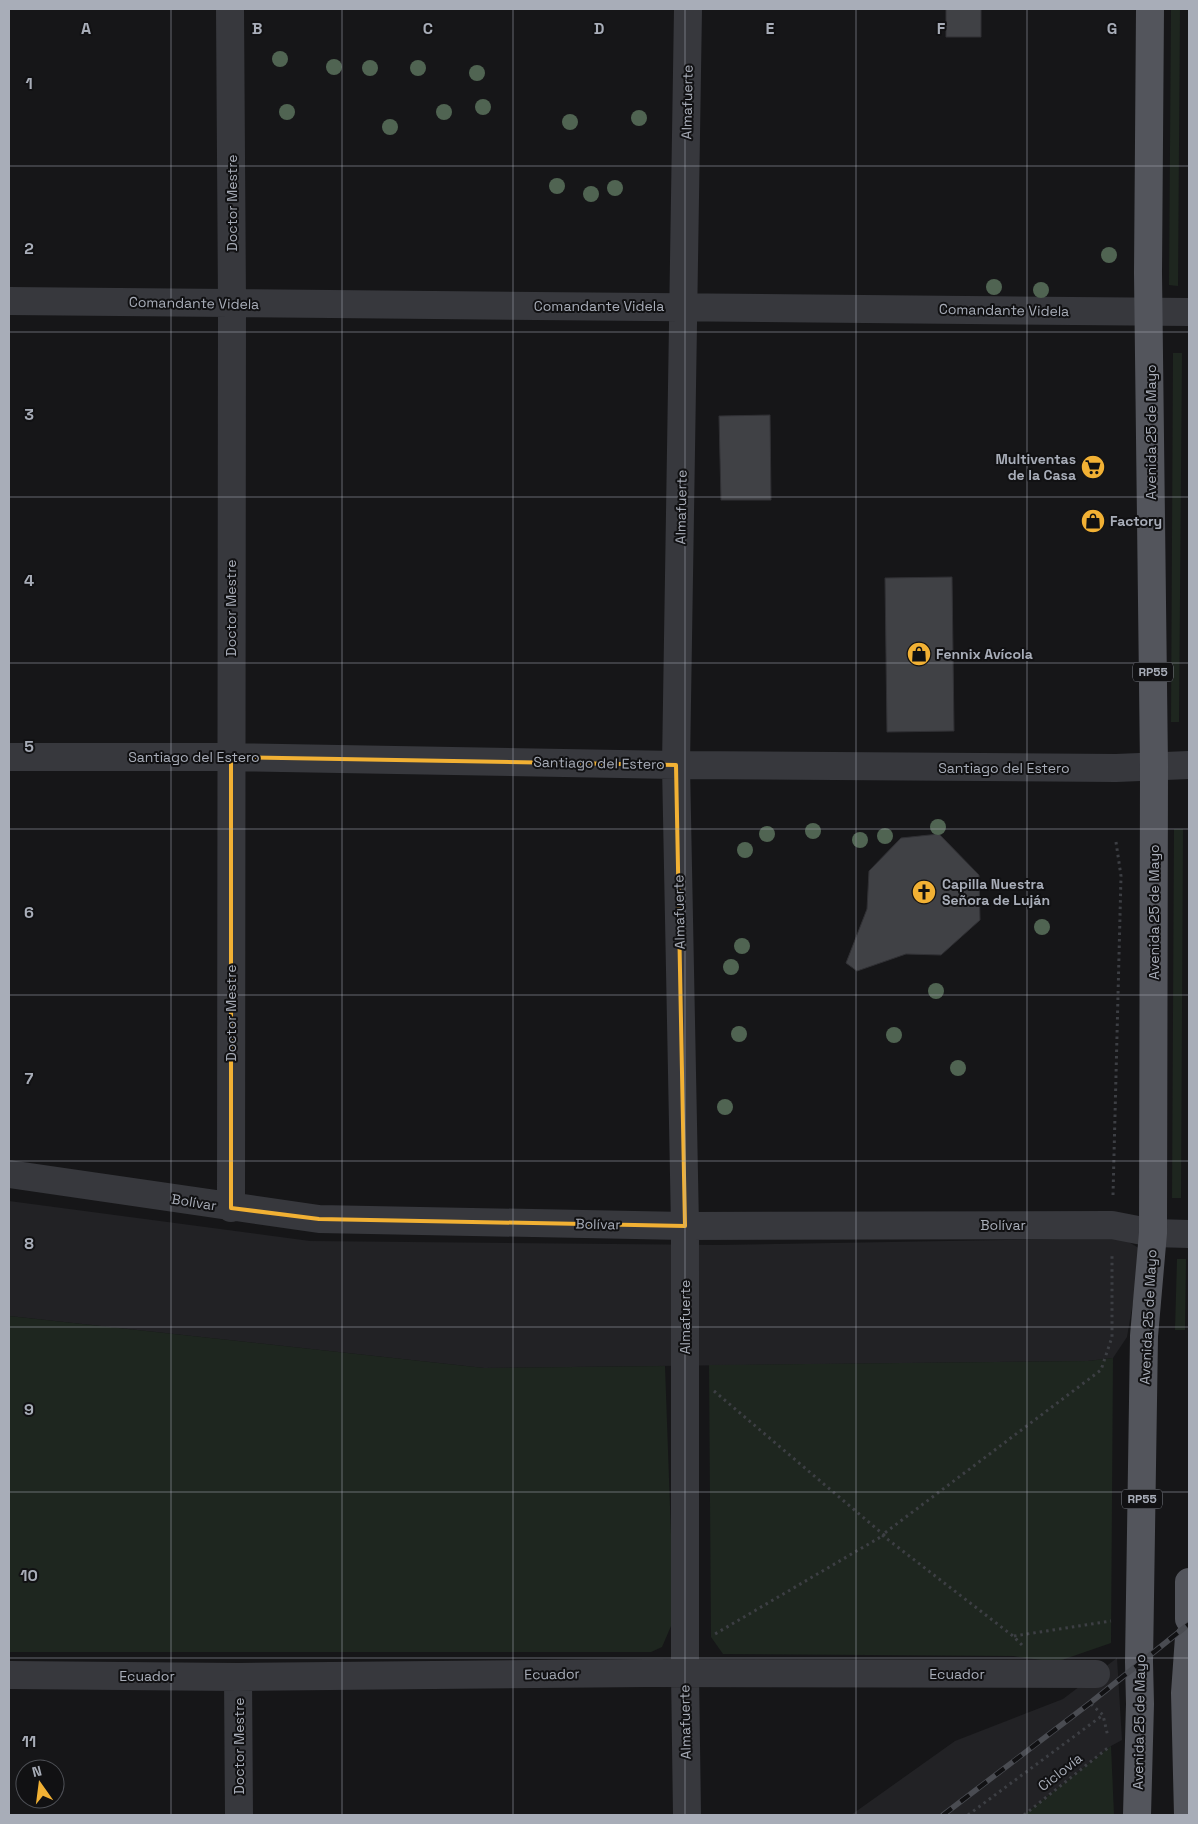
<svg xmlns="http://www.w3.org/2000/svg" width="1198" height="1824" viewBox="0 0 1198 1824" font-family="'Space Grotesk',sans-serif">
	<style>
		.built { fill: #222225 }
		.green { fill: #1e261f }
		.building { fill: #404145; stroke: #303034 }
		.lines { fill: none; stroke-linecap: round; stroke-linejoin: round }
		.path { stroke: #3d3f44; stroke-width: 3; stroke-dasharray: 2.5 4; stroke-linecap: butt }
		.minor { stroke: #37383d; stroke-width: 28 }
		.primary { stroke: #53555c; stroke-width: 28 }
		.rail-casing { stroke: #4a4c52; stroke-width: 5.5 }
		.rail { stroke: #111113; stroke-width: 4; stroke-dasharray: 11; stroke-linecap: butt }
		.tree { fill: #506452 }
		.marked { fill: none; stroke: #f2b134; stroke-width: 4; stroke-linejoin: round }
		.grid { fill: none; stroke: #a8adb8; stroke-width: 1; stroke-opacity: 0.55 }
		.labels { text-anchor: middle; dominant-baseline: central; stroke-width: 4; stroke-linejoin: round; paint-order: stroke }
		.shield { fill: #111113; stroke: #7b7e86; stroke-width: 1 }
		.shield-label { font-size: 12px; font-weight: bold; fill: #a8adb8 }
		.street-label { font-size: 14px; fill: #a8adb8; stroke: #111113 }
		.poi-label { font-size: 14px; font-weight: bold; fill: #a8adb8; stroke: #111113; text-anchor: start }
		.grid-label { font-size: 16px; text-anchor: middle; font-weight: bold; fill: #a8adb8; stroke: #111113; stroke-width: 4; stroke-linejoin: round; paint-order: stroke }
	</style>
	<rect width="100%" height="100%" fill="#161618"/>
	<path class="built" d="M9 1201 310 1241 718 1245 1122 1238 1142 1250 1127 1337 1113 1358 1088 1361 484 1368 9 1316Z
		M1117 1658 1122 1740 1111 1746 1024 1815H851L955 1741 1063 1699Z"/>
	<path class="green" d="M1171 9H1180L1178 286 1169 285Z
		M1173 353H1182L1179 722H1171Z
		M1174 829H1183L1181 1198H1172Z
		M1177 1259H1186L1185 1330H1175Z
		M9 1316 484 1368 665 1366 674 1619 662 1647 651 1652H9Z
		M1113 1358 1111 1643 1056 1662 1013 1656 723 1654 711 1637 709 1365 1088 1361Z
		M1111 1746 1114 1815H1024Z"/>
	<path class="building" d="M946 9H981V37H946Z
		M770 415 771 500H721L719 416Z
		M952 577 954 731 887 732 885 578Z
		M939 834 979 875 980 920 941 955 906 954 857 971 846 963 867 909 869 871 901 838Z"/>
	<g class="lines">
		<path class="path" d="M1113 1195 1121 876 1116 842
			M714 1391 884 1535 715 1634
			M1014 1636 1111 1621
			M1022 1645 1013 1636 882 1535 1101 1370 1112 1337V1254
			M1091 1704 1103 1715 1108 1737
			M968 1815 1103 1715
			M1024 1815 1109 1747"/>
		<path class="minor" d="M230 9 232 303 231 1208
			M9 301 1189 312
			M9 757H231L676 765 1116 768 1189 765
			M9 1174 319 1219 685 1226 1112 1225 1153 1233 1189 1234
			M9 1675 238 1677 646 1673 1096 1674
			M238 1677 239 1815
			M687 1815 685 1673V1226L676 765 688 9"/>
		<path class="primary" d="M1189 1582V1619
			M1137 1815 1140 1704 1139 1662 1144 1336 1153 1233 1154 766 1148 273 1150 9
			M1188 1815 1185 1693 1189 1637"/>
		<g class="rail-casing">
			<path id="rail" d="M943 1815 1090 1703 1189 1624"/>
		</g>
		<use href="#rail" class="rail"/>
	</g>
	<g class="tree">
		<circle cx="280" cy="59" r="8"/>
		<circle cx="334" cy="67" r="8"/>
		<circle cx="370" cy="68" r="8"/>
		<circle cx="418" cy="68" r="8"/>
		<circle cx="477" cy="73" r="8"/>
		<circle cx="483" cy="107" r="8"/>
		<circle cx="287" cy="112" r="8"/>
		<circle cx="444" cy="112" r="8"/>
		<circle cx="639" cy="118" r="8"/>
		<circle cx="570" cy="122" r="8"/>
		<circle cx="390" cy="127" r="8"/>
		<circle cx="557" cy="186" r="8"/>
		<circle cx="615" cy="188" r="8"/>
		<circle cx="591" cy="194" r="8"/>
		<circle cx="1109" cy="255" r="8"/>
		<circle cx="994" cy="287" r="8"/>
		<circle cx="1041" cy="290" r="8"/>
		<circle cx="938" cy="827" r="8"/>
		<circle cx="813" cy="831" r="8"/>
		<circle cx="767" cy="834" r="8"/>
		<circle cx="885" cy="836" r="8"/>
		<circle cx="860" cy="840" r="8"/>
		<circle cx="745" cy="850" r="8"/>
		<circle cx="1042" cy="927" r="8"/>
		<circle cx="742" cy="946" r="8"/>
		<circle cx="731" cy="967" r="8"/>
		<circle cx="936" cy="991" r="8"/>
		<circle cx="739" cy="1034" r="8"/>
		<circle cx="894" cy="1035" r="8"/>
		<circle cx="958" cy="1068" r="8"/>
		<circle cx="725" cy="1107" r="8"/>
	</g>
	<path class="marked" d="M231 757 676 765 685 1226 319 1219 231 1208Z"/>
	<path class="grid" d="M171 9V1815M342 9V1815M513 9V1815M685 9V1815M856 9V1815M1027 9V1815M9 166H1189M9 332H1189M9 497H1189M9 663H1189M9 829H1189M9 995H1189M9 1161H1189M9 1327H1189M9 1492H1189M9 1658H1189"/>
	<defs>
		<g id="supermarket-disc" transform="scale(1.25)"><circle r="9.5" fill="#f2b134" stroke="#111113"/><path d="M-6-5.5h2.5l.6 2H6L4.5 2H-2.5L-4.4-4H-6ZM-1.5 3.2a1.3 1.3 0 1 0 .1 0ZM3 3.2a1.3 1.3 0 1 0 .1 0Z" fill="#111"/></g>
		<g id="shop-disc" transform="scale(1.25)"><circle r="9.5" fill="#f2b134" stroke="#111113"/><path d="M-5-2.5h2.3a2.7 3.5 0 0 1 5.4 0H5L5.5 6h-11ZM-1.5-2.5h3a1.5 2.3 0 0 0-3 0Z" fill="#111"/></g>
		<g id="church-disc" transform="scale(1.25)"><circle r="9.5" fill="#f2b134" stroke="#111113"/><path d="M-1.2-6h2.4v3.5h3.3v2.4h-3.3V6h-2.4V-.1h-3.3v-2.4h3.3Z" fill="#111"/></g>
	</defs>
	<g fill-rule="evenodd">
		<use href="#supermarket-disc" x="1093" y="467"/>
		<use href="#shop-disc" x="1093" y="521"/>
		<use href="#shop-disc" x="919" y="654"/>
		<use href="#church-disc" x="924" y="892"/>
	</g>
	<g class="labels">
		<g class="shield">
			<rect x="1133" y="662.5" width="40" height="19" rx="4"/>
			<rect x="1122" y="1489.5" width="40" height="19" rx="4"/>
		</g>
		<g class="shield-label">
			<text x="1153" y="672">RP55</text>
			<text x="1142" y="1499">RP55</text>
		</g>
		<g class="street-label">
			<text transform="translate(687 102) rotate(-89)">Almafuerte</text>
			<text transform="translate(232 203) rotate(-90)">Doctor Mestre</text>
			<text transform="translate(194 303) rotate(1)">Comandante Videla</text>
			<text x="599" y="306">Comandante Videla</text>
			<text transform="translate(1004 310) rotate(1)">Comandante Videla</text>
			<text transform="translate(1151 432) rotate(-90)">Avenida 25 de Mayo</text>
			<text transform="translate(681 507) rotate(-89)">Almafuerte</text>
			<text transform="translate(231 608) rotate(-90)">Doctor Mestre</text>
			<text x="194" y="757">Santiago del Estero</text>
			<text transform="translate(599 763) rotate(1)">Santiago del Estero</text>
			<text x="1004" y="768">Santiago del Estero</text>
			<text transform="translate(679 912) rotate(-91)">Almafuerte</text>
			<text transform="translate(1154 912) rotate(-90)">Avenida 25 de Mayo</text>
			<text transform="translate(231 1013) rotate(-90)">Doctor Mestre</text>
			<text transform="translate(194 1202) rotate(9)">Bolívar</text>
			<text transform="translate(598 1224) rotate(1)">Bolívar</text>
			<text x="1003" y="1225">Bolívar</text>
			<text transform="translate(685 1317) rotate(-90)">Almafuerte</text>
			<text transform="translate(1148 1317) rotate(-87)">Avenida 25 de Mayo</text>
			<text transform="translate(552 1674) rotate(-1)">Ecuador</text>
			<text x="957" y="1674">Ecuador</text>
			<text x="147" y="1676">Ecuador</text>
			<text transform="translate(685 1722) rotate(-91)">Almafuerte</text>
			<text transform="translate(1139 1722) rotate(-89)">Avenida 25 de Mayo</text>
			<text transform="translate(239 1746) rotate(-90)">Doctor Mestre</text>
			<text transform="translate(1060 1772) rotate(-38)">Ciclovía</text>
		</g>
		<g class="poi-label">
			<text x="1076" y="459" text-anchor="end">Multiventas<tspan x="1076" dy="16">de la Casa</tspan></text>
			<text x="1110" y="521">Factory</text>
			<text x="936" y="654">Fennix Avícola</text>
			<text x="942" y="884">Capilla Nuestra<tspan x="942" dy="16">Señora de Luján</tspan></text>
		</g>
	</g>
	<g class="grid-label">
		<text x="86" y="34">A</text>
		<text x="257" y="34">B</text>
		<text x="428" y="34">C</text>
		<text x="599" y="34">D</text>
		<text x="770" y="34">E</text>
		<text x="941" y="34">F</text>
		<text x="1112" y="34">G</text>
		<text x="29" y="89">1</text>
		<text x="29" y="254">2</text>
		<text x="29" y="420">3</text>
		<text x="29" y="586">4</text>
		<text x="29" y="752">5</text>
		<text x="29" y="918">6</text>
		<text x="29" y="1084">7</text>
		<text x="29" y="1249">8</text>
		<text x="29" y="1415">9</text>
		<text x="29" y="1581">10</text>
		<text x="29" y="1747">11</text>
	</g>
	<rect width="1198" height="1824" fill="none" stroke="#a8adb8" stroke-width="20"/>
	<g transform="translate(40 1784) rotate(346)"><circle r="24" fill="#111113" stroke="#4d4f55"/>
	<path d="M0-4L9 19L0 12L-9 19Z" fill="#f2b134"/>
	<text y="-8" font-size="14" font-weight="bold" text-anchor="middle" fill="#a8adb8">N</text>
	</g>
</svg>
